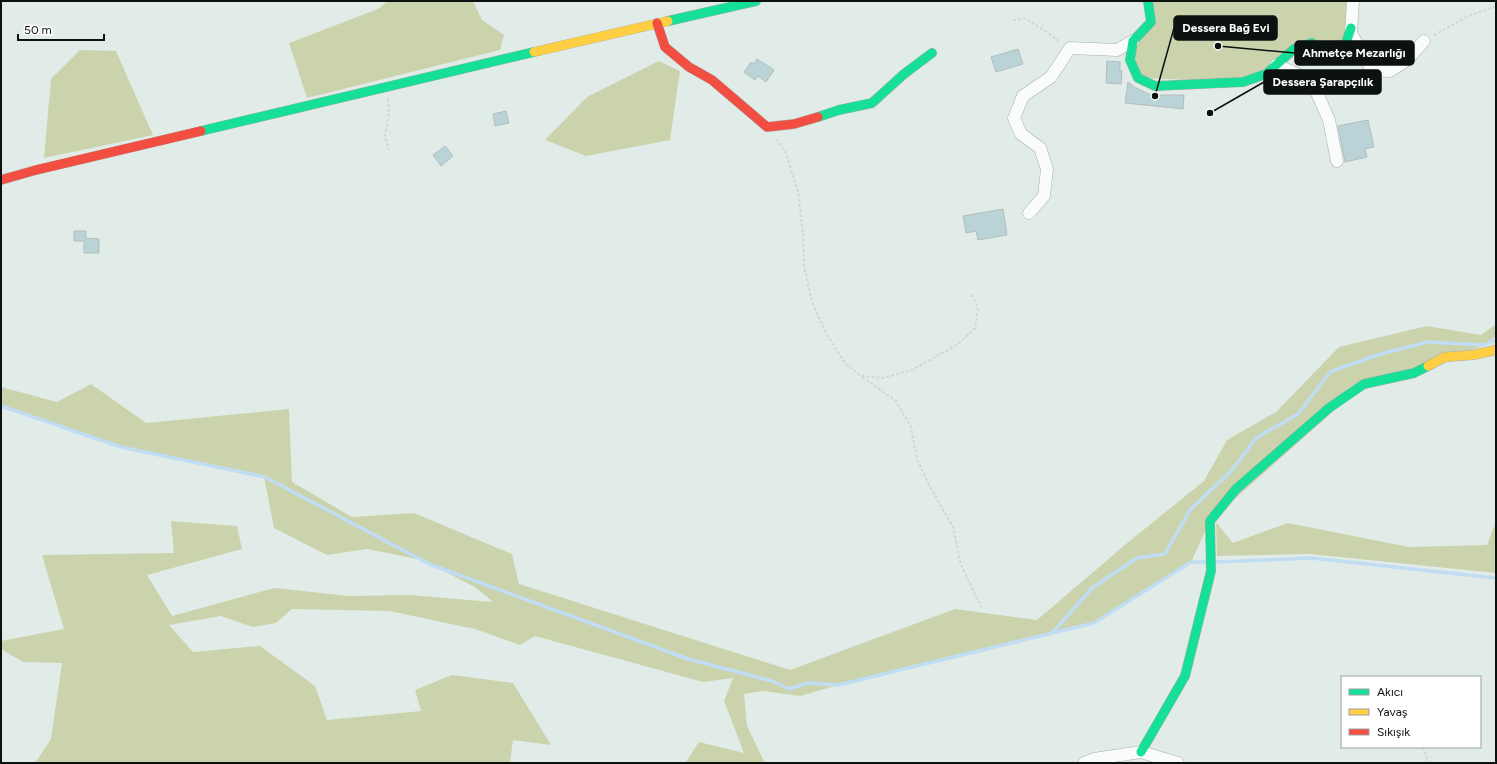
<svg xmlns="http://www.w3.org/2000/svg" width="1497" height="764" viewBox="0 0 1497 764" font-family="Figtree,sans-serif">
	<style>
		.green { fill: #cbd3ac }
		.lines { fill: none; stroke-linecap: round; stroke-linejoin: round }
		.stream { stroke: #c0ddf4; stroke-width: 3.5 }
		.building { fill: #bad3d6; stroke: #b5bdbd }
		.street-casing { stroke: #a6adab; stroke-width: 13 }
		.fast-casing { stroke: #a6adab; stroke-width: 10 }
		.slow-casing { stroke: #a6adab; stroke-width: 10 }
		.jam-casing { stroke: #a6adab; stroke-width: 10 }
		.path { stroke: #d3d6d5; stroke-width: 2; stroke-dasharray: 3 2; stroke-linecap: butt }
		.street { stroke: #fafcfc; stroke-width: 12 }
		.fast { stroke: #16e098; stroke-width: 9 }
		.slow { stroke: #ffcf43; stroke-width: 9 }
		.jam { stroke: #f24e42; stroke-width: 9 }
		.leader { fill: none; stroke: #0b1210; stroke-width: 1.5 }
		.callout-dot { fill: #0b1210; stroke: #fff; stroke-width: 1.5 }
		.callout { fill: #0b1210; stroke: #0b1210; stroke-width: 1.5 }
		.callout-label { font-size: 12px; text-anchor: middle; font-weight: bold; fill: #fff }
	</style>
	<rect width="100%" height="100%" fill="#e1ece9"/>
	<path class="green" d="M388 1H473L482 20 504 35 500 50 307 98 289 43 378 9Z
		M1147 1H1353L1351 33 1327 56 1312 43 1243 82 1138 78 1133 41 1151 22Z
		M80 50 116 51 153 135 44 158 51 79Z
		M659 61 680 71 670 140 586 156 545 140 587 97Z
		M1496 324V342L1364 384 1210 521 1191 562 1094 623 838 685 800 696 763 691 744 694 747 726 765 763H685L699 742 744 753 724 701 733 678 703 682 535 636 520 645 475 629 389 611 292 609 276 623 253 627 221 616 169 625 193 652 260 646 315 686 327 720 421 711 415 690 452 675 513 683 551 745 513 740 510 763C495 763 482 761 468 763H35L51 739 62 663 23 662 1 649V641L64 629 42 555 174 553 171 521 237 526 242 549 147 575 172 616 274 588 349 596 409 595 493 602 475 587 422 560 367 549 327 555 274 528 264 477 121 447 1 406V387L57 402 91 384 146 423 289 409 292 482 352 517 414 513 512 554 519 584 790 670 955 609 1037 620 1126 544 1204 481 1227 440 1276 412 1339 347 1427 326 1481 335Z
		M1496 521V573L1310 554 1217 556 1216 522 1233 543 1288 523 1409 547 1487 545Z"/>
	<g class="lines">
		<path class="stream" d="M1 406 121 447 265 477 429 564 688 659 772 681 789 689 808 683 838 685 1094 623 1191 562H1206
			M1216 562 1311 558 1496 578
			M1052 633 1092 588 1137 558 1165 554 1190 510 1232 470 1256 438 1298 414 1330 372 1377 355 1428 342 1485 345 1496 338"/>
	</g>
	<path class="building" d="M1018 49 1023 64 996 72 991 57Z
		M757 59 774 70 766 82 758 76 755 80 744 72 751 62 754 64Z
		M1107 61 1120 62V71H1122L1121 84 1106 83Z
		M1128 82 1134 87 1151 95H1184L1183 109 1125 103Z
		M506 111 509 123 495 126 493 114Z
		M1368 120 1374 147 1365 149 1367 157 1345 162 1338 126Z
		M445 146 453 156 441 166 433 155Z
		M1003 209 1007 235 978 240 976 231 966 233 963 216Z
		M74 231H86V238L99 239V253H84V241H74Z"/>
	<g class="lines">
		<g class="street-casing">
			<path id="street" d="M1353 1 1351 33 1372 70 1390 71 1407 60 1424 41
				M1276 65 1297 74 1317 93 1329 120 1337 161
				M1029 213 1044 196 1047 169 1040 148 1021 134 1014 118 1023 96 1051 77 1070 48 1117 50 1133 41
				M1084 763 1094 759 1141 752 1178 763"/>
		</g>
		<g class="fast-casing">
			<path id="fast" d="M1148 1 1151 22 1133 41 1130 60 1138 78 1155 86 1243 82 1266 74 1294 49 1312 43 1327 56 1344 49 1351 28
				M668 21 756 1
				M818 117 839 110 872 103 904 74 932 53
				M201 131 534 52
				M1141 752 1185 676 1211 571 1210 521 1236 489 1329 408 1364 384 1414 373 1428 366"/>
		</g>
		<g class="slow-casing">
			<path id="slow" d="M534 52 668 21
				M1428 366 1445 357 1473 355 1496 350"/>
		</g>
		<g class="jam-casing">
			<path id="jam" d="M657 23 665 47 689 67 712 80 767 127 794 124 818 117
				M1 180 36 170 201 131"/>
		</g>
		<path class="path" d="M1013 20 1024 18 1044 30 1060 42
			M1434 35 1471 15 1496 6
			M388 99 389 114 385 136 389 150
			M776 139 786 153 798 192 803 232 804 266 812 302 827 335 845 363 861 376 883 378 912 370 957 345 975 328 978 308 971 294
			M862 377 896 401 911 427 917 459 930 487 953 527 961 565 981 607
			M1423 747 1427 758V763"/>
		<use href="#street" class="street"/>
		<use href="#fast" class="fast"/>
		<use href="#slow" class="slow"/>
		<use href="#jam" class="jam"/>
	</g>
	<path class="leader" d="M1155 96L1174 28M1218 46L1295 53M1210 113L1264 82"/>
	<g class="callout-dot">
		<circle cx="1155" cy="96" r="4"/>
		<circle cx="1218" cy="46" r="4"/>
		<circle cx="1210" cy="113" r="4"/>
	</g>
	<g class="callout">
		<rect x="1174" y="16" width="103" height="24" rx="4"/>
		<rect x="1295" y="41" width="119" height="24" rx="4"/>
		<rect x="1264" y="70" width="117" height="24" rx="4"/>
	</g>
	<g class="callout-label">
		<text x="1226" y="32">Dessera Bağ Evi</text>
		<text x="1354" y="57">Ahmetçe Mezarlığı</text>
		<text x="1323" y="86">Dessera Şarapçılık</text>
	</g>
	<rect width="1497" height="764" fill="none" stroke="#0b1210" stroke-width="4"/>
	<rect x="1341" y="676" width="140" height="72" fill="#ffffff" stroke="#9da09f"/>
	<rect x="1349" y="689" width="20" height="6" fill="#16e098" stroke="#9da09f"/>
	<text x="1377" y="696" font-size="12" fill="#0b1210">Akıcı</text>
	<rect x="1349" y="709" width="20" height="6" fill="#ffcf43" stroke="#9da09f"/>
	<text x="1377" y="716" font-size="12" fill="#0b1210">Yavaş</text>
	<rect x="1349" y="729" width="20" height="6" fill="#f24e42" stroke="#9da09f"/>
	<text x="1377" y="736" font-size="12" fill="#0b1210">Sıkışık</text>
	<path d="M18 34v6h86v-6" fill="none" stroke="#0b1210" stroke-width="2"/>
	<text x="24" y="34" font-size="12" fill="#0b1210" stroke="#ffffff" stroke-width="3" paint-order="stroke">50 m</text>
</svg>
